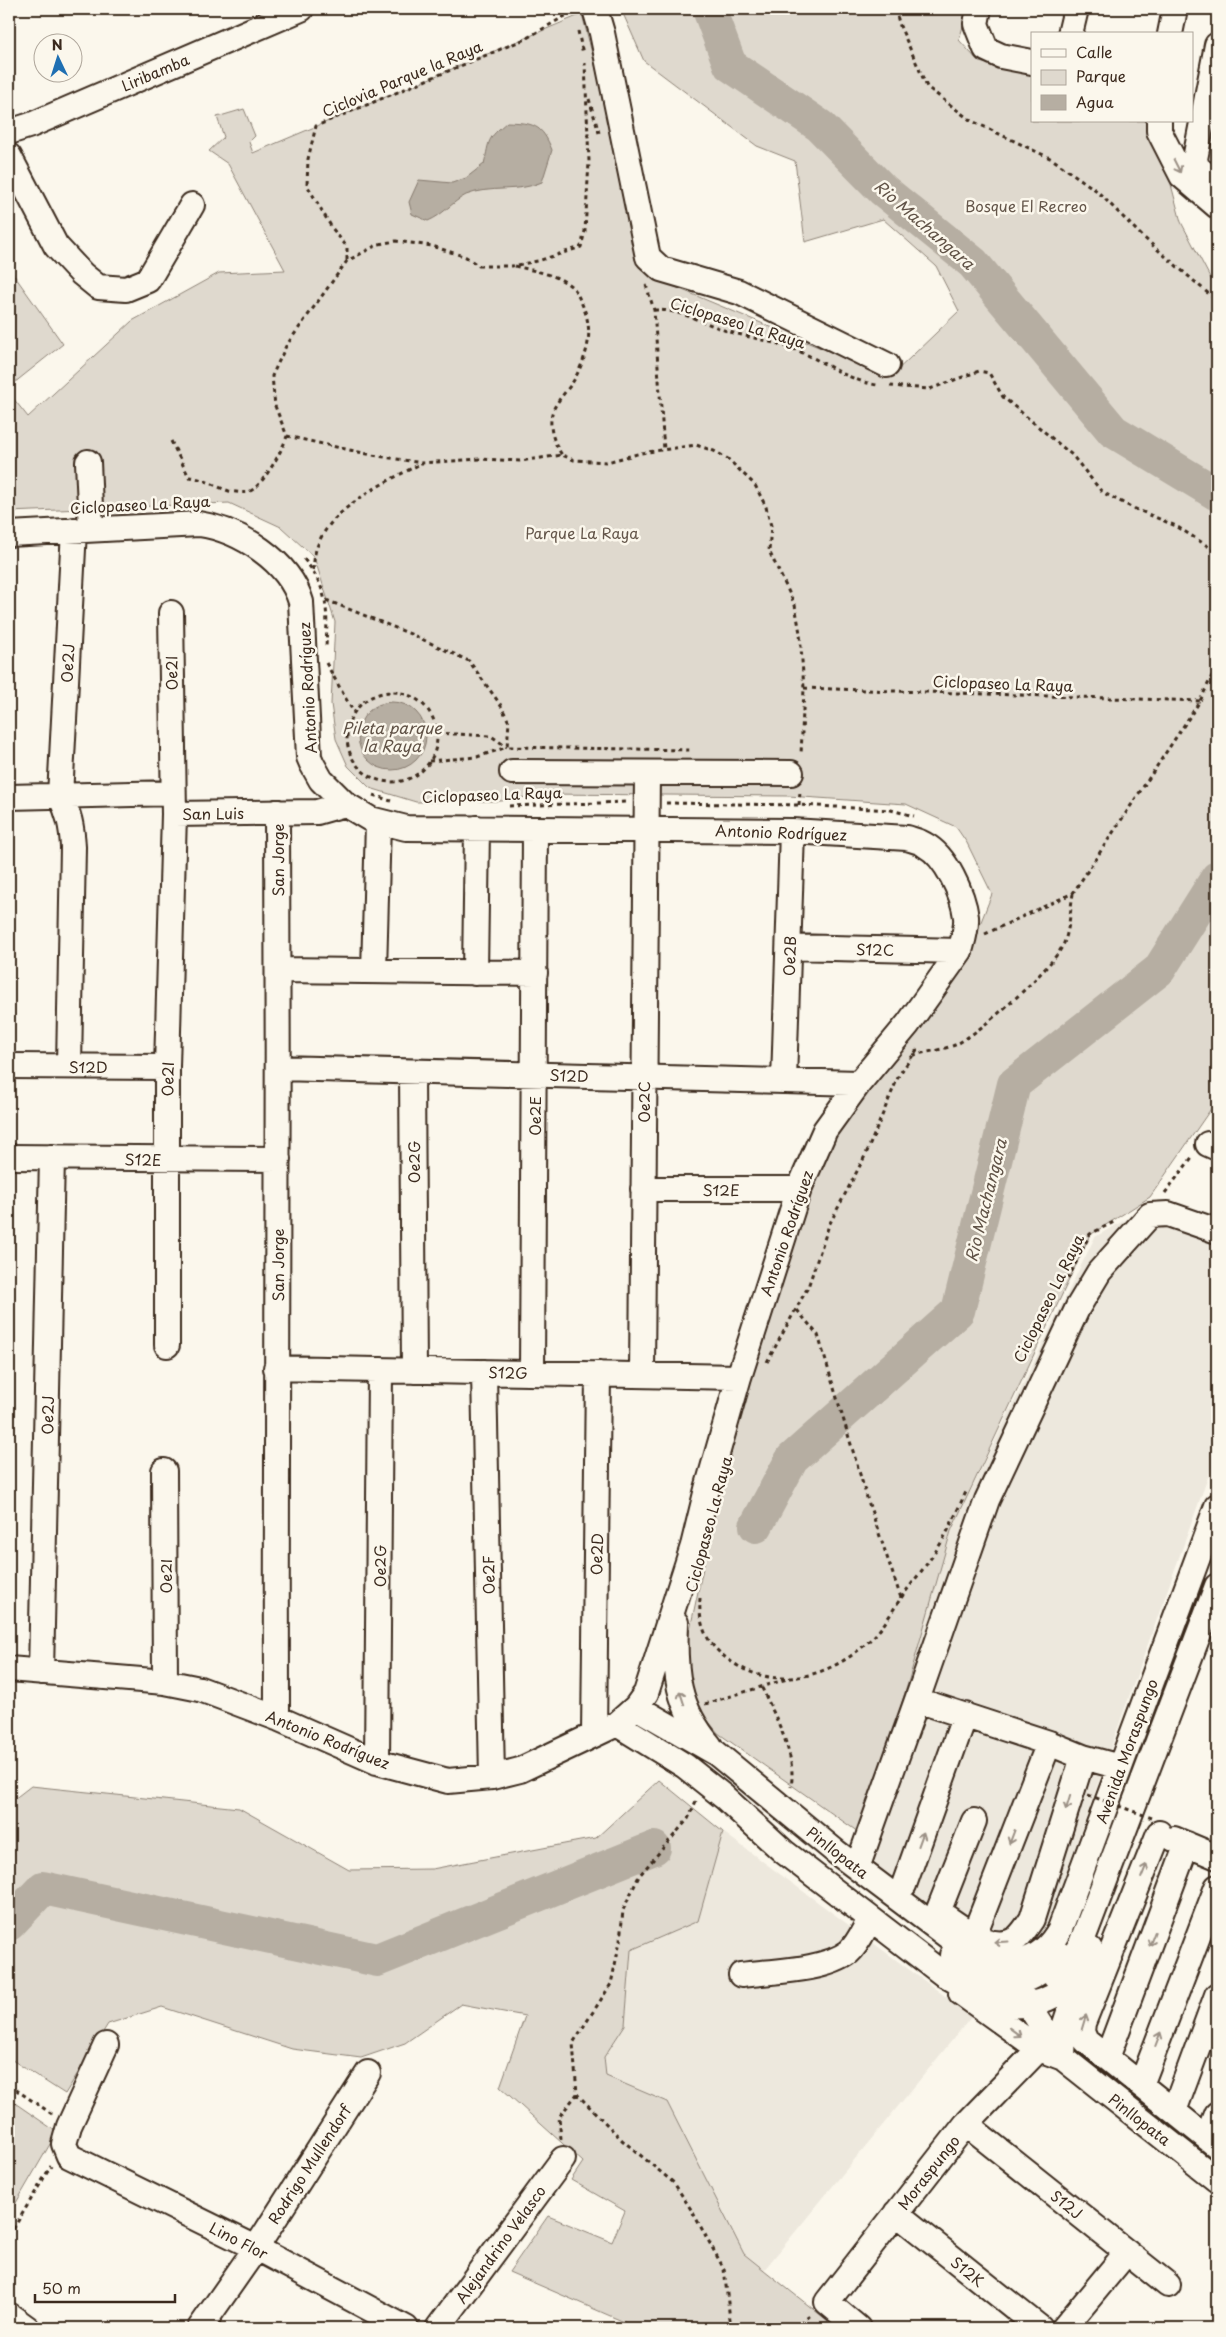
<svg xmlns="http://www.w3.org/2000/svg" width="1226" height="2337" viewBox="0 0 1226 2337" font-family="'Playpen Sans',sans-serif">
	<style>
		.built { fill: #ede8dd }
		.green { fill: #dfd9ce; stroke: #8d8276 }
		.water { fill: #b6aea2; stroke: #85796d }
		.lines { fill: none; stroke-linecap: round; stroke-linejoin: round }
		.river { stroke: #b6aea2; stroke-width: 34 }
		.minor-casing { stroke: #3b2a1e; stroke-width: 28 }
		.path { stroke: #3b2a1e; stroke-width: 3; stroke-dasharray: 4 4; stroke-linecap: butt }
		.minor { stroke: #fbf7ec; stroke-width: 24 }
		.path-bridge { stroke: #3b2a1e; stroke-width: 3; stroke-dasharray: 4 4; stroke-linecap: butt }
		.oneway { stroke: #9b9085 }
		.labels { text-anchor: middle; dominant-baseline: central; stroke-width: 5; stroke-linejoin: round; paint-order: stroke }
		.street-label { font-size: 15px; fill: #3b2a1e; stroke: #fbf7ec }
		.park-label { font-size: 15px; fill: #64564a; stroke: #fbf7ec }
		.water-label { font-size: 16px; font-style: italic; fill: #605246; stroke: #fbf7ec }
	</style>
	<rect width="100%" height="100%" fill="#fbf7ec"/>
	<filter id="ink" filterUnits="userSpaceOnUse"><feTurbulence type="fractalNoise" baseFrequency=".02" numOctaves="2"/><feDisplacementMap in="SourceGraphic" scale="10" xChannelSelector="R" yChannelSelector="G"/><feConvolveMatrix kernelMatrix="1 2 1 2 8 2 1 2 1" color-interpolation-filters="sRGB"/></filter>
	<g filter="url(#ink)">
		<path class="built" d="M1160 1200 1217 1222V1452L1046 1928 1030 1943 1009 1951H988L854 1853 908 1683 951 1531 1095 1237Z
			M723 1832 972 2016 764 2270 744 2254 667 2102 606 2076 604 2057 625 2025 631 1950 698 1921Z"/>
		<path class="green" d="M621 9H968L959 40 979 62 1032 74V121H1154L1181 222 1213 283 1217 286V1100L1150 1197 1090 1235 951 1531 908 1683 861 1834 718 1733 688 1696 686 1648 743 1380 802 1191 867 1083 965 962 992 894 967 843 956 827 906 804 788 796 545 794 501 801 416 802 370 788 348 766 336 739 331 704 335 622 314 557 281 527 229 503 9 512V393L28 417 132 321 219 273 285 270 228 164 209 151 224 137 217 117 244 109 255 136 249 142 253 153 582 14 649 276 890 377 959 311 936 266 883 219 805 242 795 161 757 146 644 61Z
			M9 268 63 344 9 387Z
			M659 1780 723 1832 698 1921 631 1950 625 2025 604 2057 606 2076 667 2102 744 2254 828 2321 823 2328H638L509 2272 548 2216 612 2242 625 2211 571 2180 583 2162 500 2087 525 2016 461 2004 405 2043 361 2058 292 2049 162 2007 108 2024 65 2094 9 2058V1803L31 1786 239 1808 349 1870 432 1869 596 1838Z
			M9 2099 57 2132 9 2215Z"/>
		<path class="water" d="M507 122C533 123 542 124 552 150L542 182C518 193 491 185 466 195 452 202 443 215 428 221L412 214 409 202 419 180 452 183 466 178 484 164C490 139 486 140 507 122Z
			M358 736a34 34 0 1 1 68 0a34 34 0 1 1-68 0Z"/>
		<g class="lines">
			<path class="river" d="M709 9 730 65 820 126 883 190 973 263 1113 431 1217 494
				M756 1526 792 1459 958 1311 1014 1084 1159 970 1217 878
				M9 1924 43 1888 377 1960 654 1848"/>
			<g class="minor-casing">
				<path id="minor" d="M595 9 602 33 648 257 661 269 739 292 887 365
					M979 9 976 24 986 49 1001 56 1032 62
					M1070 34 1076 9
					M1170 34 1175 9
					M1217 45 1195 159 1197 167 1217 184
					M1159 121V131L1182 176 1217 206
					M9 132 31 125 301 9
					M9 156 56 246 82 274 98 287 126 289 148 280 192 205
					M88 462 91 529
					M9 534 199 524C240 530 289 561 301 602L309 757 312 764 321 780 345 804 370 819 406 828 792 831 907 838C913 840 920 841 925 845 946 856 963 894 966 917 967 929 963 940 960 951L908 1024 859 1083 825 1130 799 1189 739 1377 707 1489 693 1546 646 1693 636 1707 617 1724 520 1770 492 1777 448 1781 377 1762 277 1718 200 1689 165 1682 9 1669
					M171 613 174 814 317 812 345 804
					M512 772 791 773
					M60 796C69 813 72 827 73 847L69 1066
					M60 796 74 530
					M9 797 173 793
					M277 812C279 1114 276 1416 277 1718
					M789 947 960 951
					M278 970 535 973
					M374 971 378 822
					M475 973 477 828
					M9 1066 167 1067
					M279 1068 859 1083
					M412 1073 414 1371
					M784 1081 792 831
					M1208 1144 1217 1148
					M9 1157 278 1159
					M643 1189H799
					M167 1345V1067L174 814
					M276 1368 739 1377
					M484 1372 492 1777
					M532 1373 535 829
					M642 1375 647 773
					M164 1471 165 1682
					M676 1623C674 1672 677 1707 710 1746
					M41 1672 52 1157
					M917 1700 987 1500 1078 1307 1099 1272 1150 1215 1168 1214 1217 1231
					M636 1707 716 1753 836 1852 970 1953C1005 1973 1041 1964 1060 1929L1217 1506
					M617 1724 685 1766 724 1797 784 1852 943 1974 970 1989 988 1995
					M594 1734 598 1374
					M377 1762 380 1370
					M1159 1833 1083 2023 1082 2032 1086 2041 1217 2146
					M1174 1839 1217 1857
					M857 1868 917 1700 1049 1743 1083 1757 1120 1767
					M904 1885 965 1715
					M938 1912 974 1821
					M940 1913C959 1925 993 1956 1017 1938 1023 1933 1028 1925 1032 1919L1083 1757
					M974 1935 1049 1743
					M952 1955C961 1963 970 1972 980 1978 1007 1993 1042 1978 1058 1953
					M741 1975C771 1971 825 1971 849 1952 857 1945 863 1932 868 1923
					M1055 1977 1066 1968 1081 1944 1217 1586
					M1020 1992 1063 2058
					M961 1993 1039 2049 1063 2058 1217 2180
					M977 2000C1013 2012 1056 2006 1079 1973
					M106 2045 69 2126 64 2144 69 2156 256 2248 406 2328
					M1063 2058 1064 2027 1090 1949
					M1107 2058 1187 1844
					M1141 2085 1217 1887
					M1174 2111 1217 1995
					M966 2124 1168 2285
					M1212 2127 1217 2114
					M896 2213 1040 2328
					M9 2315 27 2328
					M200 2328 256 2248 368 2073
					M438 2328 563 2159
					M858 2328 827 2302 966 2124 1039 2049
					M1064 2328 1127 2252"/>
			</g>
			<path class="path" d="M895 9 900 26 927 87 970 120 1052 159 1097 191 1142 236 1217 301
				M578 31 583 54
				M589 99 599 133
				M347 260V247L332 228 307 185 308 159 316 126 525 39 574 11
				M515 266C534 271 557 274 572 287 576 290 578 296 580 300 595 329 589 352 574 380 567 392 552 404 551 419 550 433 555 444 562 455
				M646 285 654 310 664 450
				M654 310C680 309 705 324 730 332 752 338 775 342 796 350 824 361 846 380 877 385
				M890 386 930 389 979 371 989 373 1003 397 1072 455 1102 492 1131 507 1176 526 1217 552
				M287 436 372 455 422 463 480 459 520 461 562 455 574 460 607 462 641 453 696 445 714 451 728 459 755 485 766 507 771 526 769 551 795 605 800 633 804 688 801 755
				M171 441 189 477C206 479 214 486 229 491 235 492 242 493 248 492 262 488 283 449 287 436L275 406 272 376 286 346 347 261 379 244 396 241 432 246 466 257 479 266H512L538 261 581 247 585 231 589 162 585 63
				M304 559C328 589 328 609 326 647
				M313 570C314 563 314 554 317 547 330 507 388 481 422 463
				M326 600 413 635 469 661 500 704 509 722 507 747 691 750
				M326 663 354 713
				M804 688 1200 701
				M347 737a45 45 0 1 1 90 0a45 45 0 1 1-90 0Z
				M437 733 491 736 507 747
				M429 761 477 757 507 747
				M373 795 391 801
				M666 803 799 805 891 810 914 816
				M799 805 800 791
				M509 806 627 802
				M985 934 1073 893 1200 701 1217 665
				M913 1055C926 1052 942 1050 955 1045 979 1034 1055 966 1064 943 1070 928 1070 910 1073 894
				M1165 1193 1193 1156
				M1068 1279 1090 1234 1116 1221
				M797 1310 818 1335 868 1501 901 1598
				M767 1362 808 1287 829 1225 866 1154 899 1075 919 1047
				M700 1598C698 1631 710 1649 738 1666 783 1692 838 1673 872 1638 884 1627 892 1611 901 1598 913 1581 928 1564 939 1546 950 1529 957 1510 966 1492
				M762 1688C775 1717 797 1754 791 1787
				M705 1704 787 1679
				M696 1801 688 1819 639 1876 623 1910 620 1941 611 1984 573 2043 577 2094 622 2140 674 2183 692 2211 724 2269 731 2328
				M9 2085 52 2114
				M561 2139 559 2117 577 2094
				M9 2236 51 2166
				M794 2328 811 2315"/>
			<use href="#minor" class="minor"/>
			<path class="path-bridge" d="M1088 1795 1152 1818"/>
		</g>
		<defs><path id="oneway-shaft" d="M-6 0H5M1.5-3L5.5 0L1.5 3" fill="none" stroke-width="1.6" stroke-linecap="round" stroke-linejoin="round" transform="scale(1.25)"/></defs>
		<g class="oneway">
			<use href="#oneway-shaft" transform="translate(1177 166) rotate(63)"/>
			<use href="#oneway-shaft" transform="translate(682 1698) rotate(-108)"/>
			<use href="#oneway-shaft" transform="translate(1068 1803) rotate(107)"/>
			<use href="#oneway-shaft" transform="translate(1012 1837) rotate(111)"/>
			<use href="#oneway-shaft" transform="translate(921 1839) rotate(-70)"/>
			<use href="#oneway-shaft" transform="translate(1144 1871) rotate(-68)"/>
			<use href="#oneway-shaft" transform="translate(1152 1939) rotate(111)"/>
			<use href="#oneway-shaft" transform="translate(1001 1942) rotate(177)"/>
			<use href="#oneway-shaft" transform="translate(1084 2022) rotate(-73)"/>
			<use href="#oneway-shaft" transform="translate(1015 2032) rotate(36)"/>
			<use href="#oneway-shaft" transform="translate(1158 2039) rotate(-69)"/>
		</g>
	</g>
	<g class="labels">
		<g class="street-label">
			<text transform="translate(155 72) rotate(-23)">Liribamba</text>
			<text transform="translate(402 78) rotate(-23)">Ciclovia Parque la Raya</text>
			<text transform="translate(738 322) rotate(17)">Ciclopaseo La Raya</text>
			<text transform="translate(140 504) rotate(-3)">Ciclopaseo La Raya</text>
			<text transform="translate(67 663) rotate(-87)">Oe2J</text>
			<text transform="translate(171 673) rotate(-91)">Oe2I</text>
			<text transform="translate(1003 683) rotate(2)">Ciclopaseo La Raya</text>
			<text transform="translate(307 688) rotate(-93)">Antonio Rodríguez</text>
			<text transform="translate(492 794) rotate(-2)">Ciclopaseo La Raya</text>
			<text transform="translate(213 813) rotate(-1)">San Luis</text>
			<text transform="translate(781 832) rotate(2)">Antonio Rodríguez</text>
			<text transform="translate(277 860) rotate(-90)">San Jorge</text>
			<text transform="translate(875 949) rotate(1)">S12C</text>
			<text transform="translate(789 956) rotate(-88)">Oe2B</text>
			<text x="88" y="1066">S12D</text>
			<text transform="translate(569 1075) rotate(2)">S12D</text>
			<text transform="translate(167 1079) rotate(-89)">Oe2I</text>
			<text transform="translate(643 1102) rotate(-90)">Oe2C</text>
			<text transform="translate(534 1116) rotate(-90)">Oe2E</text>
			<text transform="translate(143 1159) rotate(1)">S12E</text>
			<text transform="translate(413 1162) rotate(-90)">Oe2G</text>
			<text x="721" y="1189">S12E</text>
			<text transform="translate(786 1233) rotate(-71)">Antonio Rodríguez</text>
			<text transform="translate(277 1265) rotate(-90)">San Jorge</text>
			<text transform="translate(1048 1298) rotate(-64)">Ciclopaseo La Raya</text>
			<text transform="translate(508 1372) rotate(1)">S12G</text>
			<text transform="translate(47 1415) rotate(-89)">Oe2J</text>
			<text transform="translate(708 1524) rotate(-75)">Ciclopaseo La Raya</text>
			<text transform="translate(596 1554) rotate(-89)">Oe2D</text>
			<text transform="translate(379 1566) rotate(-90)">Oe2G</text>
			<text transform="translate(488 1575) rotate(-91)">Oe2F</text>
			<text transform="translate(165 1576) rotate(-90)">Oe2I</text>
			<text transform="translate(328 1739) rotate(22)">Antonio Rodríguez</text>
			<text transform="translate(1126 1751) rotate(-70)">Avenida Moraspungo</text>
			<text transform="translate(838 1852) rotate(38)">Pinllopata</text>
			<text transform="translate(1140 2119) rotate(38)">Pinllopata</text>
			<text transform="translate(309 2164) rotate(-57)">Rodrigo Mullendorf</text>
			<text transform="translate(928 2172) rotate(-52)">Moraspungo</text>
			<text transform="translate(1067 2204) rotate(39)">S12J</text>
			<text transform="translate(239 2240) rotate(27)">Lino Flor</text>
			<text transform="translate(500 2244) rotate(-54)">Alejandrino Velasco</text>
			<text transform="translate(968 2271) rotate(39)">S12K</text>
		</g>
		<g class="park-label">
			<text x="1026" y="205">Bosque El Recreo</text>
			<text x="582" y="532">Parque La Raya</text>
		</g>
		<g class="water-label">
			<text transform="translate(925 224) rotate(41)">Rio Machangara</text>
			<text x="392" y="727">Pileta parque<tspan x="392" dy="18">la Raya</tspan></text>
			<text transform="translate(985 1200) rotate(-76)">Rio Machangara</text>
		</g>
	</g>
	<rect width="1226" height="2337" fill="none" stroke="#fbf7ec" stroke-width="30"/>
	<rect x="15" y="15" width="1196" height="2307" fill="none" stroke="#3b2a1e" stroke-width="2" filter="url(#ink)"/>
	<rect x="1031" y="32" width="162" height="90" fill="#fbf7ec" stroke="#aea59a"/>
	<rect x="1041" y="49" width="25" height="8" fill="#fbf7ec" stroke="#aea59a"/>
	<text x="1076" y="58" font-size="15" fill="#3b2a1e">Calle</text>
	<rect x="1041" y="70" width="25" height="15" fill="#dfd9ce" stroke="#aea59a"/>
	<text x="1076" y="82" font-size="15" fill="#3b2a1e">Parque</text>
	<rect x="1041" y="95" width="25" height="15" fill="#b6aea2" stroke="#aea59a"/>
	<text x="1076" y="108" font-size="15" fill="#3b2a1e">Agua</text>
	<g transform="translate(58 58) rotate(356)"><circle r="24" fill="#fbf7ec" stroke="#aea59a"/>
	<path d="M0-4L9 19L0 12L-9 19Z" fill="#1f6fb2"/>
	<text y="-8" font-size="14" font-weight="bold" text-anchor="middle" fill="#3b2a1e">N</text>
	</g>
	<path d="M35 2294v8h140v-8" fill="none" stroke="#3b2a1e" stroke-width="2.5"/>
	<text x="42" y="2294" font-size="15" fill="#3b2a1e" stroke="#fbf7ec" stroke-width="4" paint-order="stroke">50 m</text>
</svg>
